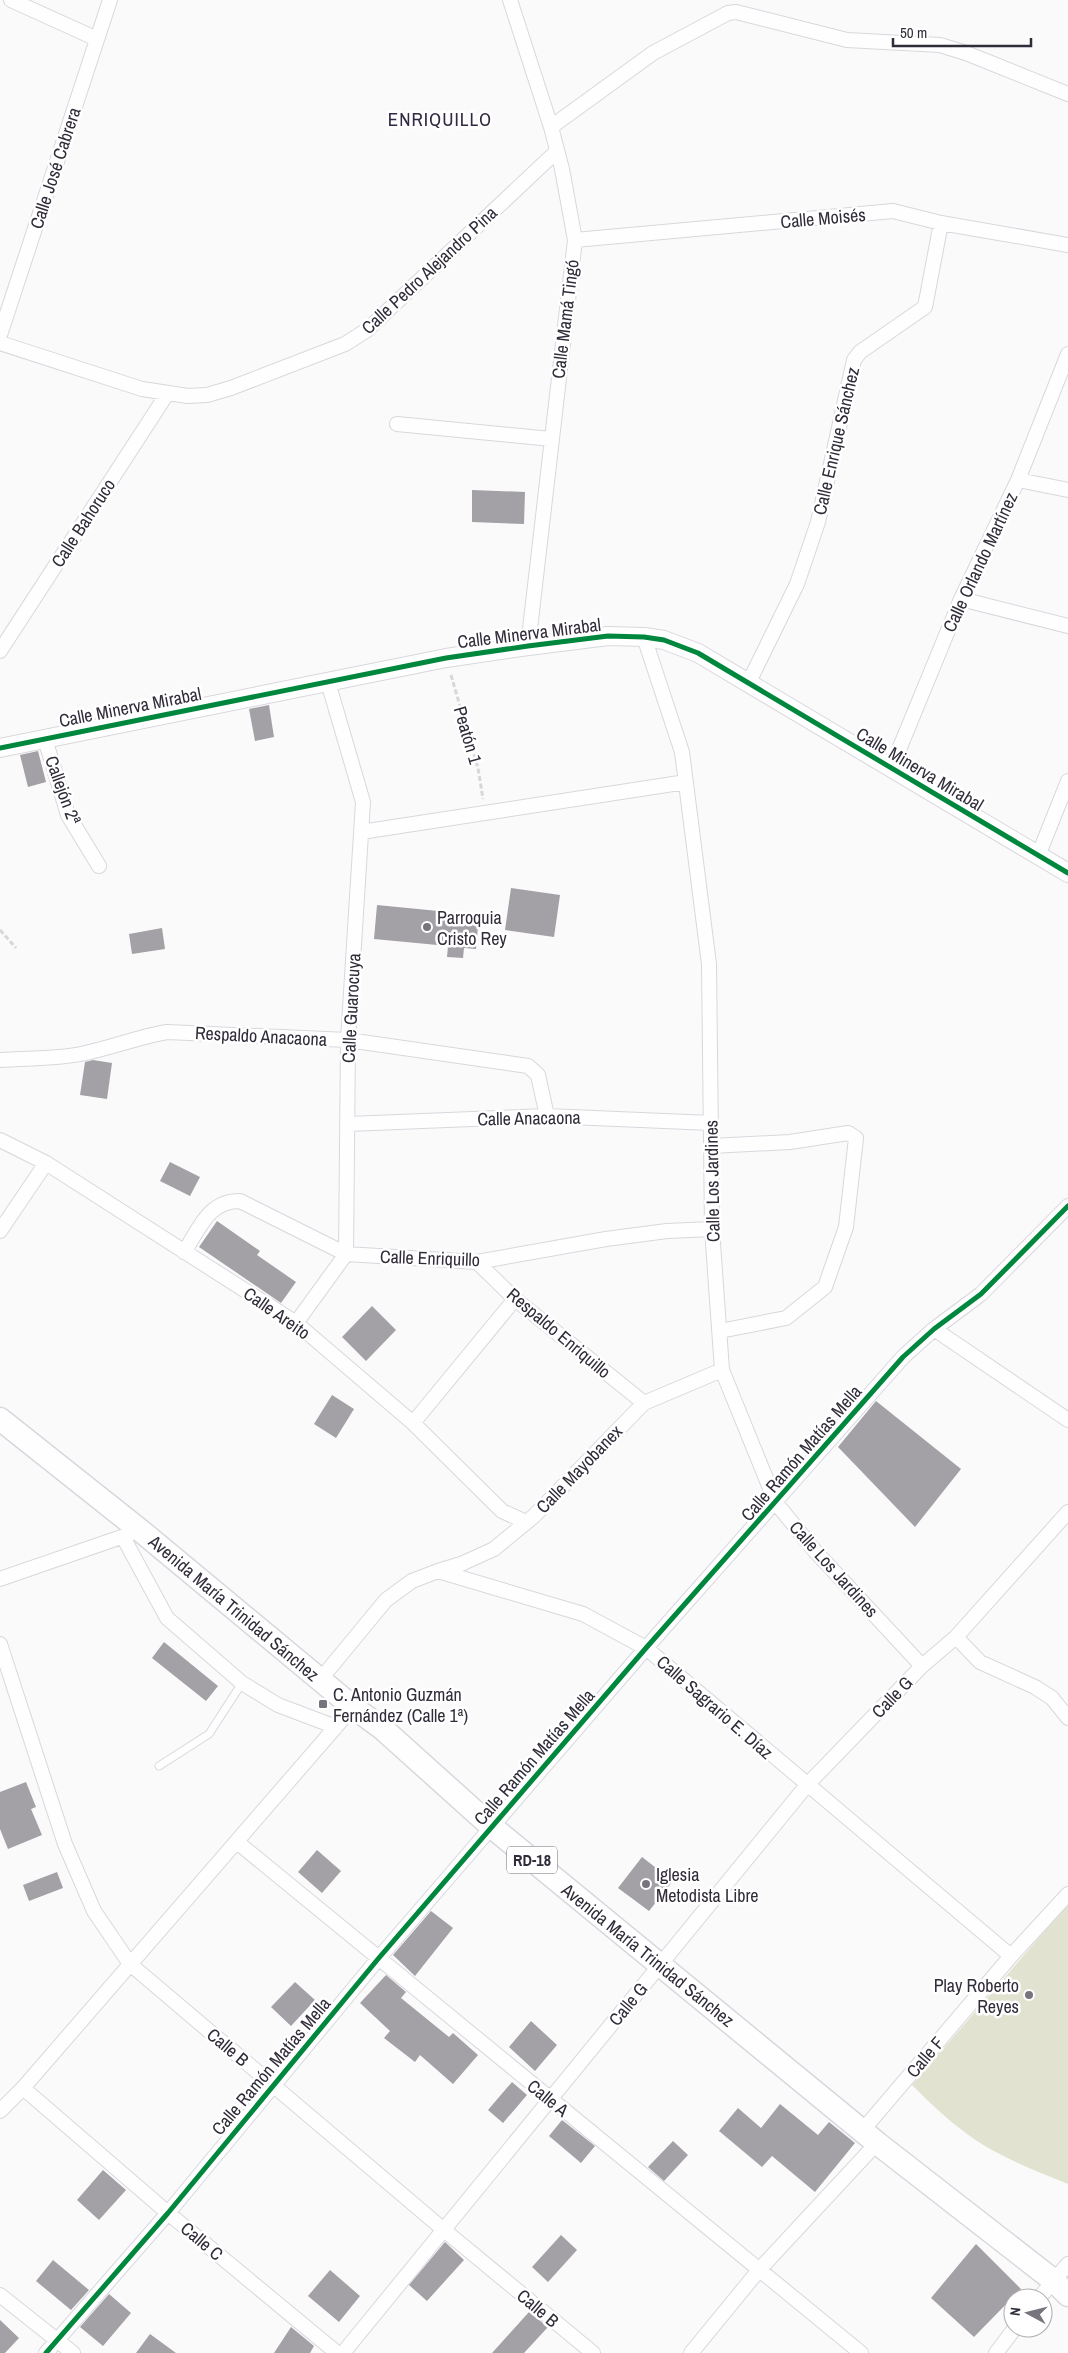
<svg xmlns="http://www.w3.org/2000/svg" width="1068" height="2353" viewBox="0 0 1068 2353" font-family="'Archivo Narrow',sans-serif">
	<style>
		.green { fill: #e1e3d0 }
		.building { fill: #a3a0a6 }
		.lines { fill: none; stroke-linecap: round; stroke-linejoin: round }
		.service-casing { stroke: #d9d7de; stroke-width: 9 }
		.minor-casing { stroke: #d9d7de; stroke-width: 16 }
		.tertiary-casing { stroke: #d9d7de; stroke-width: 20 }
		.primary-casing { stroke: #d9d7de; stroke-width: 25 }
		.path { stroke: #d7d7d8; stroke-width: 3; stroke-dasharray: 5 2.5; stroke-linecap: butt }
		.service { stroke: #fefefe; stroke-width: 7 }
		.minor { stroke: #fefefe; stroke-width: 14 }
		.tertiary { stroke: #fefefe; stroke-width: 18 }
		.primary { stroke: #fefefe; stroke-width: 22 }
		.cycleway-casing { stroke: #fff; stroke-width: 8 }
		.cycleway { stroke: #00873e; stroke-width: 5 }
		.poi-dot { fill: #77747d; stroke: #fff; stroke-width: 2 }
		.labels { text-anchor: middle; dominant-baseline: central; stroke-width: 5; stroke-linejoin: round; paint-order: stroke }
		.shield { fill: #fff; stroke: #6f6b74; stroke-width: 1 }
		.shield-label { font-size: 16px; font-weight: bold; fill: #312c39 }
		.street-label { font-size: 18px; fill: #312c39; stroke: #fff }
		.poi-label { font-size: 18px; fill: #312c39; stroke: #fff; text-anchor: start }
		.neighbourhood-label { font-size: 19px; letter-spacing: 1px; fill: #322842; stroke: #fff }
	</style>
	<rect width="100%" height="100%" fill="#fafafa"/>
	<path class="green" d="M1068 1904V2184C1036 2171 1002 2158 974 2139 951 2123 931 2104 912 2085Z"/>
	<path class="building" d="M472 490 525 492 524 524 472 522Z
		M269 705 274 737 255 741 249 709Z
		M38 751 46 782 28 787 20 755Z
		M511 888 560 895 554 937 505 930Z
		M377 905 479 915 476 949 464 948 463 958 447 957 448 946 374 939Z
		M162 928 165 949 132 954 129 934Z
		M93 1060 112 1063 107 1099 80 1095 85 1062Z
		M170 1162 200 1177 190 1196 160 1181Z
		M217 1221 260 1251 257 1255 296 1282 281 1303 199 1247Z
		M372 1306 396 1330 366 1361 342 1337Z
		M332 1395 354 1409 336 1438 314 1424Z
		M876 1401 961 1469 915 1527 838 1447Z
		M164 1642 218 1686 206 1701 152 1658Z
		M26 1782 36 1807 31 1809 42 1835 8 1849 0 1829V1792Z
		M317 1850 341 1871 322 1893 298 1872Z
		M642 1857 673 1881 649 1911 618 1888Z
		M57 1872 63 1888 29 1901 23 1885Z
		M431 1911 453 1928 415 1976 393 1955Z
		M386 1975 406 1992 401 1998 449 2037 453 2033 478 2055 453 2084 420 2055 415 2062 384 2038 390 2031 360 2003Z
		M295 1982 315 2000 291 2026 271 2007Z
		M531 2021 557 2045 535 2071 509 2047Z
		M512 2082 527 2095 503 2123 488 2110Z
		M780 2104 818 2135 829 2122 855 2143 815 2192 772 2156 762 2167 719 2131 738 2108 761 2128Z
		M562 2120 595 2146 581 2163 549 2136Z
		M673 2141 688 2155 664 2181 648 2167Z
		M103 2170 126 2190 99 2220 77 2200Z
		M561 2235 577 2250 548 2282 532 2267Z
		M445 2242 464 2260 427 2301 409 2285Z
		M976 2244 1021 2289 974 2337 931 2298Z
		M53 2260 89 2290 71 2310 36 2281Z
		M330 2270 360 2296 339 2322 308 2296Z
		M109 2294 131 2313 103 2346 80 2327Z
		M529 2312 548 2327 524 2353H492Z
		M0 2320 19 2338 5 2353H0Z
		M291 2327 314 2346 310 2353H274Z
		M150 2334 176 2353H136Z"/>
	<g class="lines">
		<g class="service-casing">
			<path id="service" d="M159 1766 209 1734 242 1683"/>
		</g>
		<g class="minor-casing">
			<path id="minor" d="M11 0 97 39
				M510 0 551 127 562 169 575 240 528 646
				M551 127 653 53 728 13 736 12 847 40 940 45 966 53 1068 94
				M575 240 893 211 941 223 1068 245
				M0 335 110 0
				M0 343 142 389 188 396 207 395 231 388 345 344 367 330 557 151
				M397 424 551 439
				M1018 480 1068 490
				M961 599 1068 626
				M644 637 682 752 709 964 712 1229 722 1370 776 1503 815 1551 922 1666
				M0 651 167 394
				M749 682 797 584 818 522 854 360 860 352 925 307 941 223
				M45 739 68 815 99 866
				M891 769 961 599 1018 480 1068 354
				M361 832 686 782
				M1038 856 1068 781
				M0 1060C27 1058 55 1059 81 1054 110 1048 138 1037 167 1032L348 1040 528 1066 538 1075 547 1116
				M348 1124 547 1116 711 1123
				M0 1140 46 1163 296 1323 413 1423 502 1511 526 1522
				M711 1146 790 1142 848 1133 856 1138 846 1227 825 1287 786 1318 720 1331
				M0 1231 46 1163
				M184 1252C200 1228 208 1201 240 1201L346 1254 477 1262 606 1239 667 1231 712 1229
				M477 1262 515 1299 644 1403
				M296 1323 346 1254 348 1040 363 802 328 682
				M934 1329 1068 1420
				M413 1423 515 1299
				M123 1537 167 1618 242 1683 278 1705 336 1727
				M438 1571 461 1564 494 1549 534 1516 644 1403 722 1370
				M0 1579 130 1534
				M956 1637 980 1662 1035 1687 1052 1698 1068 1718
				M0 1644 65 1844 94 1911 130 1964 444 2230 593 2353
				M320 1680 386 1600 412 1581 438 1571 583 1614 646 1648 1011 1956
				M237 1842 861 2353
				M23 2088 168 2213 337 2353
				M0 2111 23 2088 353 1707
				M862 2131 1011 1956 1068 1894
				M0 2295 73 2353
				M1039 2298 1068 2264
				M46 2353 168 2213 378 1959 646 1648 903 1357 934 1329 981 1294 1068 1206
				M343 2353 807 1785 922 1666 956 1637 1068 1512
				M691 2353 759 2270 877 2143
				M996 2353 1015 2328"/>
		</g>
		<g class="tertiary-casing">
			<path id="tertiary" d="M0 748 446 658 528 646 608 636 644 637 664 640 698 653 1068 873"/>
		</g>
		<g class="primary-casing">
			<path id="primary" d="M0 1419 141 1531 353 1707 383 1729 492 1827 877 2143 1053 2280 1068 2295"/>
		</g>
		<path class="path" d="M451 675 478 768 483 799
			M0 930 16 948"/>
		<use href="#service" class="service"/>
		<use href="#minor" class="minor"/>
		<use href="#tertiary" class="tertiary"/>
		<use href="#primary" class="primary"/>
		<g class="cycleway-casing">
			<path id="cycleway" d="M0 748 446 658 528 646 608 636 644 637 664 640 698 653 1068 873
				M46 2353 168 2213 378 1959 646 1648 903 1357 934 1329 981 1294 1068 1206"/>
		</g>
		<use href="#cycleway" class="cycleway"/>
	</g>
	<g class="poi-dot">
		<circle cx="427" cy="927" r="5"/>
		<rect x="318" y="1699" width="10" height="10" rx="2.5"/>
		<circle cx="646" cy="1884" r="5"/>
		<circle cx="1029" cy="1995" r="5"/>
	</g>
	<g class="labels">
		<rect class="shield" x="507" y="1846.5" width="50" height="27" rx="4"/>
		<g class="shield-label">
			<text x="532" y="1860">RD-18</text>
		</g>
		<g class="street-label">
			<text transform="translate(55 168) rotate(-72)">Calle José Cabrera</text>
			<text transform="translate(823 218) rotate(-5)">Calle Moisés</text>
			<text transform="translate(429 270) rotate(-43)">Calle Pedro Alejandro Pina</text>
			<text transform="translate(565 319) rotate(-83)">Calle Mamá Tingó</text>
			<text transform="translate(836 441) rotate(-77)">Calle Enrique Sánchez</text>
			<text transform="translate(83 523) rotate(-57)">Calle Bahoruco</text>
			<text transform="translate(980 562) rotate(-65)">Calle Orlando Martínez</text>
			<text transform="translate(529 633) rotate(-7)">Calle Minerva Mirabal</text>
			<text transform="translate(130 707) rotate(-11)">Calle Minerva Mirabal</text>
			<text transform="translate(468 735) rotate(74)">Peatón 1</text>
			<text transform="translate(920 769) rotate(31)">Calle Minerva Mirabal</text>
			<text transform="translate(63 790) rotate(70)">Callejón 2ª</text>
			<text transform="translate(351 1008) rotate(-87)">Calle Guarocuya</text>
			<text transform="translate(261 1036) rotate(3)">Respaldo Anacaona</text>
			<text transform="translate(529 1118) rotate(-1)">Calle Anacaona</text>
			<text transform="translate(712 1181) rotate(-91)">Calle Los Jardines</text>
			<text transform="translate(430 1258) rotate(2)">Calle Enriquillo</text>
			<text transform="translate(277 1313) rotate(35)">Calle Areito</text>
			<text transform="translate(559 1333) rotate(40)">Respaldo Enriquillo</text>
			<text transform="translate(801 1453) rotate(-49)">Calle Ramón Matías Mella</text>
			<text transform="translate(579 1469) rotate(-46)">Calle Mayobanex</text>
			<text transform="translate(834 1569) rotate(48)">Calle Los Jardines</text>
			<text transform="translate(234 1608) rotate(40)">Avenida María Trinidad Sánchez</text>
			<text transform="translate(892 1697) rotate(-46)">Calle G</text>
			<text transform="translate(715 1707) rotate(41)">Calle Sagrario E. Díaz</text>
			<text transform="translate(534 1757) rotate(-49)">Calle Ramón Matías Mella</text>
			<text transform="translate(648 1955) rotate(39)">Avenida María Trinidad Sánchez</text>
			<text transform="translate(628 2004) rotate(-51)">Calle G</text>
			<text transform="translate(228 2047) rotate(40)">Calle B</text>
			<text transform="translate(925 2057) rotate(-50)">Calle F</text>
			<text transform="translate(271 2066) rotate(-50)">Calle Ramón Matías Mella</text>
			<text transform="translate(548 2098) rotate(39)">Calle A</text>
			<text transform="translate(202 2241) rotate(40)">Calle C</text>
			<text transform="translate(538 2308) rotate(40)">Calle B</text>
		</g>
		<g class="poi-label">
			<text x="437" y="917">Parroquia<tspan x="437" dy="21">Cristo Rey</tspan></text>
			<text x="333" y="1694">C. Antonio Guzmán<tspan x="333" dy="21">Fernández (Calle 1ª)</tspan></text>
			<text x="656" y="1874">Iglesia<tspan x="656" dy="21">Metodista Libre</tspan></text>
			<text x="1019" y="1985" text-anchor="end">Play Roberto<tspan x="1019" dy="21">Reyes</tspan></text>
		</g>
		<g class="neighbourhood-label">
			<text x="440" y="119">ENRIQUILLO</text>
		</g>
	</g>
	<g transform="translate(1028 2313) rotate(277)"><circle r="24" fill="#ffffff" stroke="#adabb0"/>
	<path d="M0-4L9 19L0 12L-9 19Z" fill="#77747d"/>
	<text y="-8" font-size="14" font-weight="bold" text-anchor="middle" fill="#312c39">N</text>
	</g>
	<path d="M893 38v8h138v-8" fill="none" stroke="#312c39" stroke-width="2.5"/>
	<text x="900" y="38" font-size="15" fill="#312c39" stroke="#ffffff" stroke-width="4" paint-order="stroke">50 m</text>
</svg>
